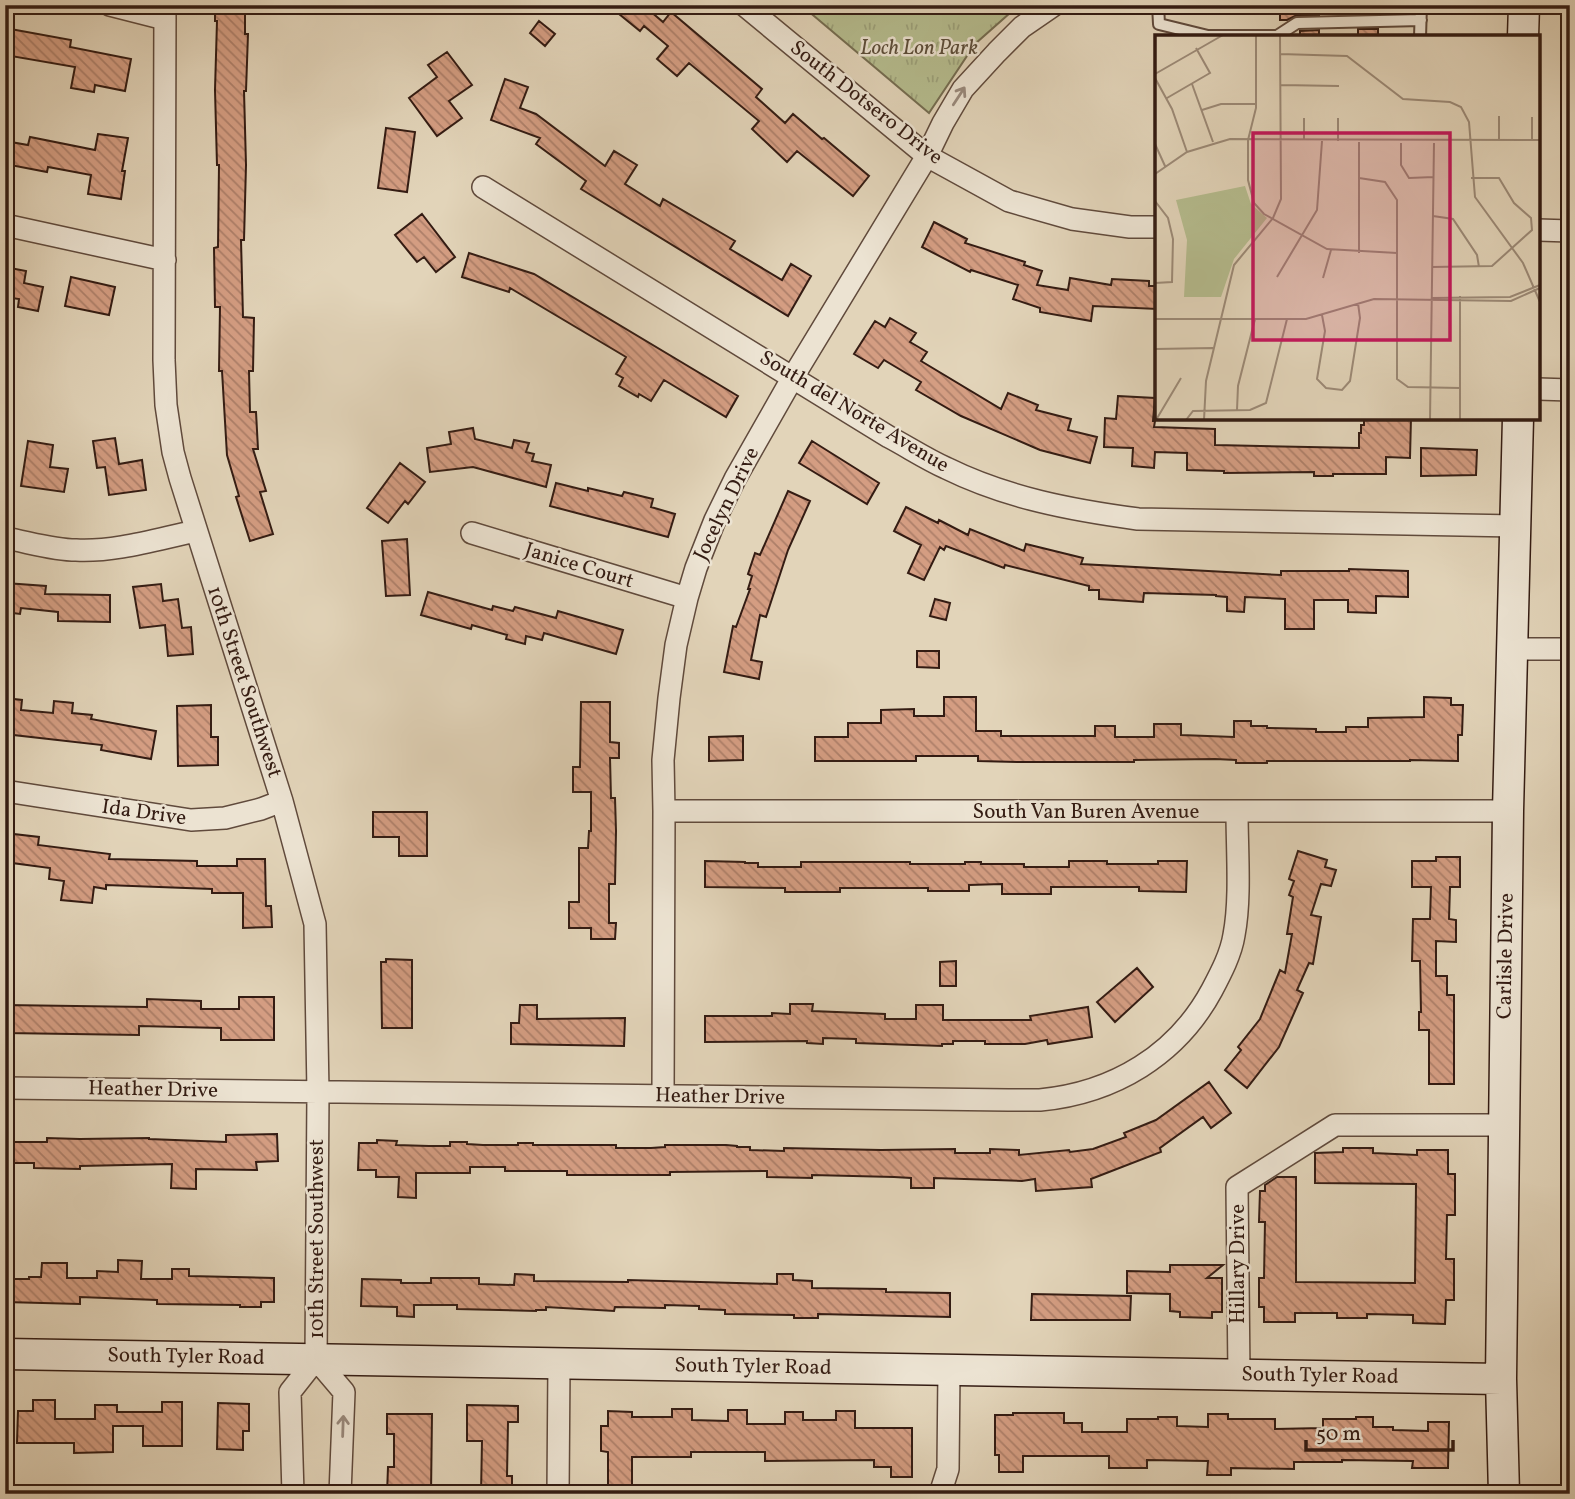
<svg xmlns="http://www.w3.org/2000/svg" width="1575" height="1499" viewBox="0 0 1575 1499" font-family="Vollkorn,serif">
	<style>
		.park { fill: url(#park-tufts); stroke: #746c50; stroke-width: 2 }
		.building { fill: url(#building-back-hatch); stroke: #341c13; stroke-width: 2 }
		.lines { fill: none; stroke-linecap: round; stroke-linejoin: round }
		.lane-casing { stroke: #604a3c; stroke-width: 14 }
		.street-casing { stroke: #604a3c; stroke-width: 24 }
		.secondary-casing { stroke: #341c13; stroke-width: 33 }
		.lane { stroke: #ece3d2; stroke-width: 10 }
		.street { stroke: #ece3d2; stroke-width: 21 }
		.secondary { stroke: #ece3d2; stroke-width: 30 }
		.oneway { stroke: #99897c }
		.labels { text-anchor: middle; dominant-baseline: central; stroke-width: 5; stroke-linejoin: round; paint-order: stroke }
		.park-label { font-size: 21px; font-style: italic; fill: #5b4c38; stroke: #ece3d2 }
		.street-label { font-size: 21px; fill: #341c13; stroke: #ece3d2 }
		.inset-road { fill: none; stroke: #9c8a77; stroke-width: 2 }
		.view { fill: #c2185b; fill-opacity: 0.15; stroke: #c2185b; stroke-width: 3.5 }
		.inset-edge { fill: none; stroke: #341c13; stroke-width: 3.5 }
	</style>
	<defs>
		<pattern id="park-tufts" width="24" height="20" patternUnits="userSpaceOnUse" patternTransform="scale(1.75)"><rect width="24" height="20" fill="#b5bc8e"/><path d="M3 7l-1-3M5 7V3M7 7l1-3M15 17l-1-3M17 17v-4M19 17l1-3" fill="none" stroke="#9ca17a"/></pattern>
		<pattern id="building-back-hatch" width="6" height="6" patternUnits="userSpaceOnUse" patternTransform="scale(1.75)"><rect width="6" height="6" fill="#d49d82"/><path d="M-1 5l2 2M0 0l6 6M5-1l2 2" fill="none" stroke="#ad7f69"/></pattern>
	</defs>
	<rect width="100%" height="100%" fill="#e2d4b9"/>
	<filter id="stains"><feTurbulence type="fractalNoise" baseFrequency=".00286" numOctaves="4"/><feColorMatrix values="0 0 0 0 .2 0 0 0 0 .09 0 0 0 0 .02 0 0 0 .5 -.17"/></filter>
	<radialGradient id="worn" r=".72"><stop offset=".6" stop-color="#630" stop-opacity="0"/><stop offset="1" stop-color="#630" stop-opacity=".3"/></radialGradient>
	<path class="park" d="M801 5H1019L975 44 929 113Z"/>
	<path class="building" d="M215 5H245V34H248L246 91H244L246 165 244 240H241L243 317 254 318 253 371H249L250 412H256L258 449H253L266 491 260 492 273 534 250 541 236 497 239 496 227 455 222 371H219L220 307H215L214 248 218 247 219 165H217L215 90 217 21H215Z
		M608 5H643L663 22 671 12 762 89 756 97 785 123 793 114 822 139 824 138 869 176 853 196 797 151 787 162 752 129 759 121 689 63 677 76 657 59 668 46 644 26 640 31Z
		M1280 5H1319V15H1297L1287 20H1280Z
		M539 21 555 34 545 46 530 33Z
		M5 28 71 40 70 47 131 59 125 91 95 85 94 92 71 88 75 67 5 55Z
		M1358 29H1378V37H1358Z
		M1319 30V37H1300V31Z
		M447 52 472 85 449 101 462 118 437 136 409 98 437 77 428 65Z
		M505 79 528 87 520 108 536 114 605 166 614 151 637 165 625 184 660 206 663 199 735 241 730 249 782 280 791 264 811 276 788 316 581 189 586 181 536 144 540 138 491 120Z
		M386 128 415 132 407 192 378 188Z
		M98 134 128 138 122 171H125L121 199 88 194 91 175 48 167 47 172 5 164V141L28 145 30 137 95 150Z
		M422 214 455 257 436 272 424 257 417 262 395 235Z
		M934 222 967 239 965 243 1025 262 1024 265 1042 271 1037 285 1068 290 1070 278 1111 285 1112 279 1149 281V286H1157V309L1093 306 1091 321 1040 312V308L1013 299 1018 285 971 270 970 272 922 247Z
		M469 253 534 274 738 396 726 417 664 380 651 401 639 394 638 397 619 386 623 378 616 374 626 357 510 288 509 292 462 277Z
		M5 267 26 271 24 283 43 287 38 311 18 307 19 299 5 297Z
		M71 277 115 287 109 315 65 306Z
		M890 318 916 333 910 342 927 352 921 361 1001 409 1008 393 1038 405 1036 410 1071 419 1068 430 1097 437 1090 463 1040 450 961 416 916 390 921 382 884 360 878 368 854 354 875 321 885 327Z
		M1118 396 1155 398 1153 421H1155L1154 427 1215 429V445L1359 448V433H1361V425H1364V418H1411L1410 458 1386 457V474H1333V476H1314V472L1224 473V471L1187 470V453L1155 452 1154 468 1132 466 1133 448 1104 447 1105 418 1116 419Z
		M473 428 475 439 512 448 514 440 529 443 526 452 534 454 532 461 551 465 546 487 473 467 430 472 427 448 451 444 449 432Z
		M115 438 119 464 142 460 146 490 109 495 105 467 97 468 93 441Z
		M28 441 53 445 50 467 68 469 64 492 21 486Z
		M812 441 879 483 867 504 799 463Z
		M1421 448 1477 450 1476 475 1421 476Z
		M400 463 425 482 408 504 405 501 388 523 367 508Z
		M556 483 588 491V488L622 496 624 492 653 499 651 507 675 514 668 537 550 506Z
		M788 491 810 501 788 550 766 617 760 615 751 660 762 662 759 679 724 672 733 626 736 627 750 589H748L752 576 748 574 755 553 760 555Z
		M906 507 938 523 939 520 968 535 970 529 1024 551 1026 544 1083 558 1081 564 1281 575V571H1349V569L1408 571V597L1376 596V613L1348 612V600H1314V629H1285V599L1245 597 1244 612 1227 611V597L1216 596V595L1144 593 1143 602 1099 599V590H1089V586L1005 565 1004 568 946 546 944 550 940 547 924 580 908 573 921 545 894 531Z
		M407 539 410 595 386 596 382 541Z
		M5 583 46 586 45 594 110 595V622L58 621V612L21 608 20 614 5 612Z
		M161 584 163 601 178 599 182 628 191 627 193 654 168 656 165 625 140 628 133 587Z
		M428 592 492 610 493 606 513 611 515 607 556 618 558 611 623 630 616 654 544 633 542 640 526 636 525 644 506 639 507 635 472 625 471 629 421 615Z
		M935 599 950 603 946 620 930 616Z
		M917 651H939V668L917 667Z
		M944 697H976V731H1001V736H1095V726H1115V737H1154V724H1181V735L1234 737V721H1251V726H1267V728L1316 729V732H1346V727H1368V718L1424 717V697L1451 698V705H1463L1462 735H1458V761L1410 760V761H1267V763H1236V760L1215 759 1134 760V762H1017L978 761V756H916V761H815V737H848V723H881V710L914 709V716H944Z
		M5 698 22 700 21 710 53 713 54 701 73 703 72 713 92 715 91 719 156 731 151 759 101 750 102 745 5 734Z
		M581 702H610V742L619 743V758H610L611 798H615L616 831 615 884H609V923H616L615 939H591V928H569V902H579V848H588L589 831H591V792H573V767H580Z
		M211 705V737H218V765L178 766 177 706Z
		M743 736V760L709 761V737Z
		M373 812H427V856H399V837H373Z
		M5 833 39 837 38 845 110 854 109 859 197 861V866H237V859H265L266 906H271L272 927 243 928V893H212V889L106 885V889L94 887 92 903 61 900 64 881 49 879 50 868 5 862Z
		M1298 851 1327 860 1325 867 1336 870 1331 886 1321 884 1311 915 1321 917 1313 964 1309 963 1297 990 1303 993 1279 1047 1247 1088 1225 1070 1241 1050 1238 1047 1260 1019 1280 970 1285 973 1292 934H1287L1293 897 1289 895 1294 881 1289 879Z
		M1436 857H1460V887H1450L1449 919 1456 920V942L1436 941V976H1447V995H1454V1084H1429V1030H1419V1012H1421L1420 961H1412L1413 919H1430L1431 887H1412V861H1436Z
		M705 861 745 862V863H758V867H801V862H910V864H965V862H981V864H1024V867H1069V861H1107V864H1158V861H1187L1186 892 1139 891V887H1051V894H1002V884L969 885V891H928V888H840V892H785V888L705 887Z
		M386 959 412 960V1028H382L381 962H386Z
		M956 961V986H940V962Z
		M1137 968 1153 987 1115 1022 1097 1002Z
		M239 997H274V1040H221V1028L139 1026V1035L5 1033V1005L147 1007V999L201 1001V1009H239Z
		M790 1004H813L812 1011 885 1014V1019H916V1005H943V1020H1031L1030 1016 1088 1007 1092 1037 1048 1044 1047 1040 1025 1044H985V1041H953V1044H942V1046L856 1043V1039L823 1038V1044L807 1043V1041L705 1042V1016H772V1013L790 1014Z
		M520 1005H537V1019L625 1018 624 1046 511 1044V1023H519Z
		M1209 1082 1231 1113 1211 1128 1203 1117 1160 1148 1161 1152 1091 1179 1092 1187 1036 1191 1035 1179 1022 1181 934 1178V1188H911V1178L894 1177 812 1175V1178L767 1177V1171L670 1172V1175H567V1171H505V1167H470V1173H416V1198L398 1197 399 1177H376V1170H358L359 1143H377V1140L397 1141 396 1145 429 1146H450V1142H467V1144L483 1145H518V1143H533V1145H616V1148H651L665 1147V1145H726L737 1146V1147H750V1150L784 1151V1148L881 1150 955 1149V1153H990V1149L1019 1150V1155L1069 1150 1070 1152 1093 1149 1126 1137 1124 1133 1156 1120Z
		M277 1134 278 1161 256 1162 257 1170 196 1169V1189L171 1188 172 1164 80 1166V1169L34 1168V1163H5V1142H47V1138L80 1139 149 1138V1139L226 1142V1135Z
		M1343 1148H1373V1153L1417 1155V1150H1448V1174H1455V1215H1447L1446 1259H1454V1300H1446L1445 1324 1413 1323V1315L1367 1314V1318H1337V1313H1295V1322H1264V1307H1259V1278H1264L1265 1222H1259L1260 1191H1265V1185L1277 1177H1296V1282L1415 1283 1416 1184 1315 1183V1153L1343 1152Z
		M118 1260 142 1261 141 1279H172V1269H189V1276L274 1278V1302H261V1307H240V1305L157 1304V1300L80 1297V1304L5 1302V1279H29V1277H41L42 1263H67V1278H97V1271L118 1272Z
		M1170 1265H1223L1207 1278H1222V1312H1212V1318L1180 1317V1312L1170 1311V1294L1127 1293V1271L1170 1272Z
		M515 1274 534 1275V1281L628 1282V1280L777 1284V1274H793V1280L812 1281V1288L886 1289V1292L950 1293V1317L818 1314V1318H794V1315L725 1314V1310L699 1309V1306L665 1305V1308L615 1307 614 1311 546 1307V1310H536V1311L457 1309V1305H414V1317L397 1316V1307L361 1306 362 1279 401 1280V1283H431V1278H479V1284L514 1285Z
		M1032 1294 1131 1296 1130 1320H1031Z
		M33 1400H55V1419H95V1405H117V1412H162V1402H182V1446H143V1426H113V1452L74 1453V1443H17L18 1411H33Z
		M218 1403 249 1404V1431H243V1450L217 1449Z
		M467 1405 518 1406V1422H508L507 1476H512V1494H481L482 1441H467Z
		M672 1409H692V1420L728 1421V1410H747V1424H785V1412H803V1420H836V1411H855V1428H912V1477H891V1467H874V1460L765 1461V1452H691V1457H632V1494H608V1452L601 1451V1426H608V1411L632 1412V1417H672Z
		M1013 1413H1064V1423H1082V1432H1127V1419H1158V1417H1177V1426L1208 1427V1414H1228V1419H1275V1429L1323 1428V1419H1356V1417H1373V1427H1393V1430L1428 1431V1422H1449L1448 1468H1412L1413 1461 1342 1460V1462H1294V1469L1231 1468V1475H1207L1208 1461 1147 1460V1468H1109V1456H1023V1472H999V1455H995V1415H1013Z
		M387 1414H432L431 1494H387L388 1467H394V1434H387Z"/>
	<g class="lines">
		<g class="lane-casing">
			<path id="lane" d="M1158 5 1159 24 1208 36H1277L1297 23 1421 20
				M1420 37 1421 5"/>
		</g>
		<g class="street-casing">
			<path id="street" d="M110 5 165 19
				M165 5 164 360 166 405 173 452 180 478 282 801 315 924 318 1092 316 1359 290 1392 293 1494
				M744 5 927 156 1009 201 1072 219 1130 227H1157
				M483 187 889 437C908 447 926 459 946 468 1007 498 1071 510 1138 519L1516 526
				M5 225 165 260
				M1538 230 1570 231
				M1538 389 1570 390
				M472 533 687 598
				M5 538C28 542 53 550 76 550 116 552 157 539 196 531
				M1512 649H1570
				M5 791 191 820 225 818 261 809 282 801
				M664 811H1508
				M5 1088 1008 1100C1019 1100 1030 1100 1040 1100 1114 1093 1177 1055 1212 990 1221 973 1231 954 1234 935 1241 899 1237 850 1237 812
				M663 1096 664 811 663 760 669 698 676 645 687 598 696 568 715 520 735 479 793 377 927 156 943 123 963 89 997 52 1022 27 1054 5
				M316 1359 344 1392 340 1494
				M1239 1375 1237 1187 1335 1125H1504
				M558 1494 559 1363
				M940 1494 948 1469 949 1370"/>
		</g>
		<g class="secondary-casing">
			<path id="secondary" d="M1523 37 1524 5
				M5 1354 1501 1379
				M1504 1494 1501 1379 1508 811 1518 418"/>
		</g>
		<use href="#lane" class="lane"/>
		<use href="#street" class="street"/>
		<use href="#secondary" class="secondary"/>
	</g>
	<defs><path id="oneway-shaft" d="M-6 0H5M1.5-3L5.5 0L1.5 3" fill="none" stroke-width="1.6" stroke-linecap="round" stroke-linejoin="round" transform="scale(1.75)"/></defs>
	<g class="oneway">
		<use href="#oneway-shaft" transform="translate(959 96) rotate(-57)"/>
		<use href="#oneway-shaft" transform="translate(343 1426) rotate(-88)"/>
	</g>
	<g class="labels">
		<g class="park-label">
			<text x="919" y="48">Loch Lon Park</text>
		</g>
		<g class="street-label">
			<text transform="translate(866 103) rotate(38)">South Dotsero Drive</text>
			<text transform="translate(854 412) rotate(31)">South del Norte Avenue</text>
			<text transform="translate(727 504) rotate(-64)">Jocelyn Drive</text>
			<text transform="translate(579 566) rotate(17)">Janice Court</text>
			<text transform="translate(244 682) rotate(72)">10th Street Southwest</text>
			<text x="1086" y="812">South Van Buren Avenue</text>
			<text transform="translate(144 813) rotate(8)">Ida Drive</text>
			<text transform="translate(1506 956) rotate(-89)">Carlisle Drive</text>
			<text transform="translate(153 1090) rotate(1)">Heather Drive</text>
			<text transform="translate(720 1097) rotate(1)">Heather Drive</text>
			<text transform="translate(317 1239) rotate(-90)">10th Street Southwest</text>
			<text transform="translate(1238 1264) rotate(-90)">Hillary Drive</text>
			<text transform="translate(186 1357) rotate(1)">South Tyler Road</text>
			<text transform="translate(753 1367) rotate(1)">South Tyler Road</text>
			<text transform="translate(1320 1376) rotate(1)">South Tyler Road</text>
		</g>
	</g>
	<g transform="translate(1155 35)">
		<rect width="385" height="385" fill="#e2d4b9"/>
		<path d="M90 151 96 169 112 183 79 224 66 262H29L32 205 21 165Z" fill="#b5bc8e"/>
		<path class="inset-road" d="M101 0V73L93 105V145L99 168 109 179 172 214 242 218M125 19 192 21 248 64 295 67 306 72 314 87 320 162 368 228 385 267M0 39 68 0M0 43 17 74 32 117M37 49 58 107M126 50 184 51M12 63 55 38 41 13M47 75 66 69H101M149 105V83M344 105V81M377 105V82M183 106V83M246 108V130L254 143 279 142M0 109 10 131M0 139 32 117 75 104 385 105M204 143 230 147 242 165V344L253 352 305 353M0 166 13 183 18 204 17 247 0 248M278 181 298 184 322 220 324 232M204 218V107M277 232 337 231 377 195 376 183 359 168 344 143H316M122 242 162 175 167 106M168 243 176 215M305 261V385M277 263 355 262 385 250M167 280 170 296 162 344 171 353 187 355 195 346 205 283 203 268M0 284H151L219 264 356 266 385 253M0 314 58 313M82 375 83 351 100 284M1 385 26 343M31 385 38 376 95 375 111 368 132 284M49 385 51 346 79 230 118 183 126 164 125 0M275 385 279 108"/>
		<path class="view" d="M98 98H295V305H98Z"/>
		<rect width="385" height="385" class="inset-edge"/>
	</g>
	<rect width="1575" height="1499" fill="none" stroke="#e2d4b9" stroke-width="28"/>
	<rect x="7" y="7" width="1561" height="1485" fill="none" stroke="#341c13" stroke-width="3.5"/>
	<rect x="14" y="14" width="1547" height="1471" fill="none" stroke="#341c13" stroke-width="2"/>
	<path d="M1306 1440v10h147v-10" fill="none" stroke="#341c13" stroke-width="3.5"/>
	<text x="1316" y="1440" font-size="21" fill="#341c13" stroke="#ece3d2" stroke-width="5" paint-order="stroke">50 m</text>
	<rect width="100%" height="100%" filter="url(#stains)"/>
	<rect width="100%" height="100%" fill="url(#worn)"/>
</svg>
